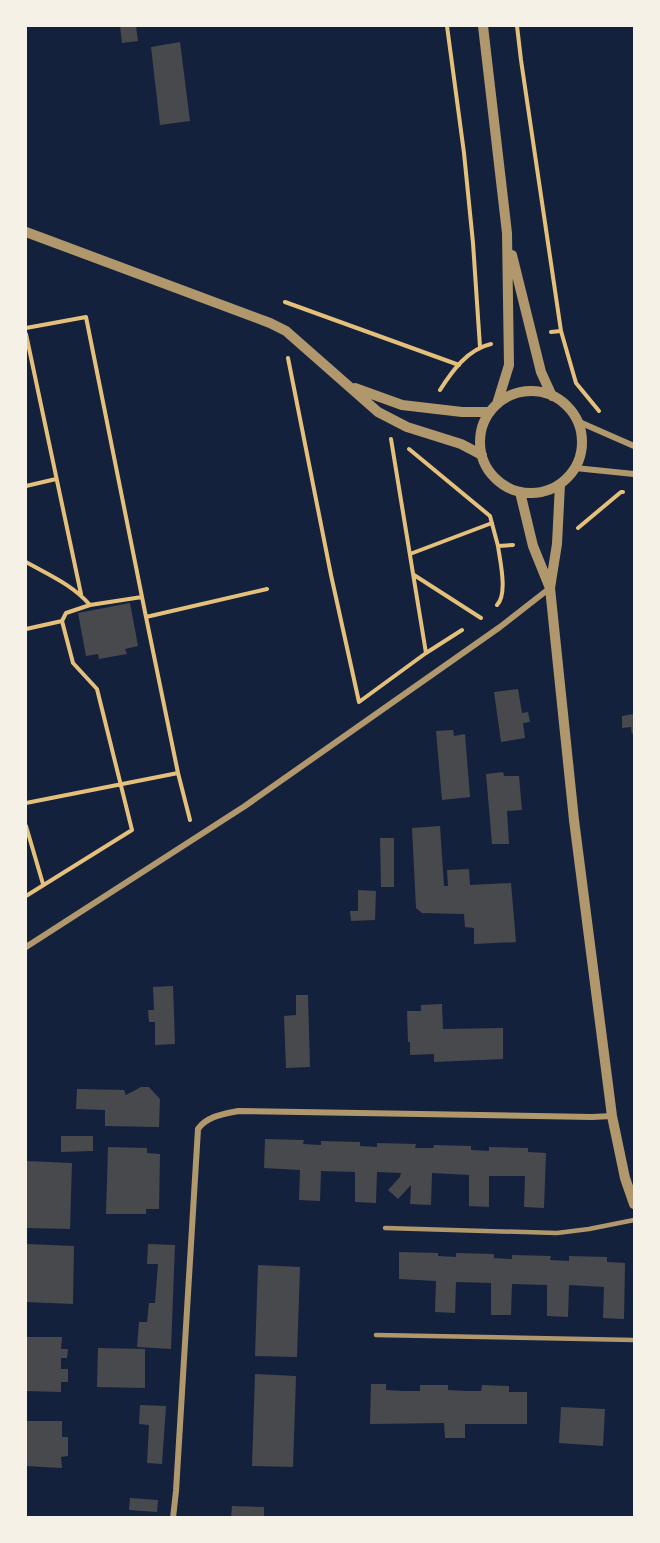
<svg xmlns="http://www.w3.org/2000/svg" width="660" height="1543" viewBox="0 0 660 1543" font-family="Inter,sans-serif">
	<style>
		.building { fill: #48494c }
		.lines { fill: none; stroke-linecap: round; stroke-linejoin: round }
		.path { stroke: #e5c07b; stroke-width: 4 }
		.service { stroke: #b1986c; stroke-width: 4.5 }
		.minor { stroke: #b1986c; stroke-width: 6 }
		.tertiary { stroke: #b1986c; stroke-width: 10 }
	</style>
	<rect width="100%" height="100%" fill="#14213d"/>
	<path class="building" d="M120 26H136L138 41 122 43Z
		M180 42 190 121 160 125 151 47Z
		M130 603 138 646 125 649 127 654 99 659 98 654 86 656 78 613Z
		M518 689 522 713 528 712 530 722 523 723 525 738 501 742 494 692Z
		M634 714V733L632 734 631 727 622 728V716Z
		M453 730 454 736 465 734 470 797 442 800 436 731Z
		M503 772 504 776H519L522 810 507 811 509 844H492L486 774Z
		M440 826 444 886H448L447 870 469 869 470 885 511 883 516 942 474 944V928L465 927 464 914 422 913 416 908 412 828Z
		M380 838H394V887H381Z
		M358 890 376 891 375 920 351 921 350 911H358Z
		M173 986 175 1044 155 1045V1022H149L148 1010H154L153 987Z
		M296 995H308L310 1067 286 1068 284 1016 296 1015Z
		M442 1004 443 1029 503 1028V1059L434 1062V1054L410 1055V1042H408L407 1011H421V1005Z
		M141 1087H149L160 1099 159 1127 105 1126V1110L76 1109 77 1089 124 1090 126 1095Z
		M61 1136H93V1151L61 1152Z
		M265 1139 304 1140 303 1144 321 1145V1141L360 1142V1146L377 1147V1143L416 1144 415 1148H433L434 1145 471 1146V1150L489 1151V1147L528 1148V1152L546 1153 544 1208 524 1207 525 1176H489V1207L469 1206V1175L432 1173 431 1205 410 1204 411 1185 398 1199 388 1190 400 1177 401 1173 377 1172 376 1203 355 1202V1172L321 1171 320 1201 299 1200 300 1170 264 1168Z
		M108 1147 147 1148V1153L160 1154 159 1209H146V1214H106Z
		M26 1161 72 1163 70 1229 26 1228Z
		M26 1244 74 1246 73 1304 26 1302Z
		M148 1244 175 1245 171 1349 137 1347 139 1322H147L149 1303H155L158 1264H147Z
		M399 1252 438 1253V1256L456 1257V1253L494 1254V1258L512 1259V1255L551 1256 550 1260 569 1261V1256L607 1257V1262L625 1263 624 1319 603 1318 604 1287 569 1285 568 1317 547 1316V1285L512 1284 511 1315H491V1283L456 1282 455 1313 435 1312 436 1281 399 1279Z
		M258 1265 300 1267 297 1357 255 1356Z
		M26 1337H62L61 1349H68L67 1358H61V1369H68V1382H61V1392L26 1391Z
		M98 1348 145 1349V1388L97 1387Z
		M255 1374 296 1376 293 1467 252 1466Z
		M371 1384H386V1390L403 1391H420V1385H448V1390L465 1391H481L482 1385 509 1386V1392H527V1424H465V1438H445L444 1423 370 1424Z
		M140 1405 166 1406 162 1464 147 1463 149 1425 139 1424Z
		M561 1407 605 1409 603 1446 559 1443Z
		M26 1421H62V1437H68V1456L61 1457 62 1468 26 1466Z
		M130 1498 158 1500 157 1512 129 1510Z
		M232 1506 264 1507V1518H231Z"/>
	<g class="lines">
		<path class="path" d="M447 26 464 153 473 243 480 347
			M517 26 521 60 561 331
			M285 302 459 365
			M26 328 86 317 146 617 267 589
			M551 332 561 331 576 383 599 411
			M26 334 81 594
			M288 358 331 575 359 702 426 653
			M440 390C452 371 468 349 491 344
			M391 439 426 653 462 630
			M409 449 490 516 498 546 513 545
			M26 486 56 479
			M578 528 621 492H623
			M410 554 492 523
			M26 562C49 575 73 585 90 605L142 597
			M414 575 481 618
			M497 605C508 594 500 561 498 546
			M146 617 178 773 190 820
			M26 629 62 621 66 613 90 605
			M26 803 178 773
			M26 826 43 884
			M26 896 132 830 97 689 73 663 62 621"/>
		<path class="service" d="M385 1228 557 1233 589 1229 634 1220
			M376 1335 634 1340"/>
		<path class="minor" d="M577 421 634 446
			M575 468 634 474
			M26 947 245 806 500 627 550 588
			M173 1518 176 1491 198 1129C207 1116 224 1114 238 1111L592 1117 612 1116"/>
		<path class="tertiary" d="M483 26 507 233 509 365 497 404
			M26 232 270 323 286 331 378 412 407 427 461 444 482 455
			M512 255 541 372 552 396
			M355 388 402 405 462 412H490
			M480 442a51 51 0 1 1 102 0a51 51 0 1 1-102 0Z
			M520 492 533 546 550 588 574 820 612 1116 625 1178 634 1204
			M550 588 557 544 560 484"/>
	</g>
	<rect width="660" height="1543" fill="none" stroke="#f6f1e7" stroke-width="54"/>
</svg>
